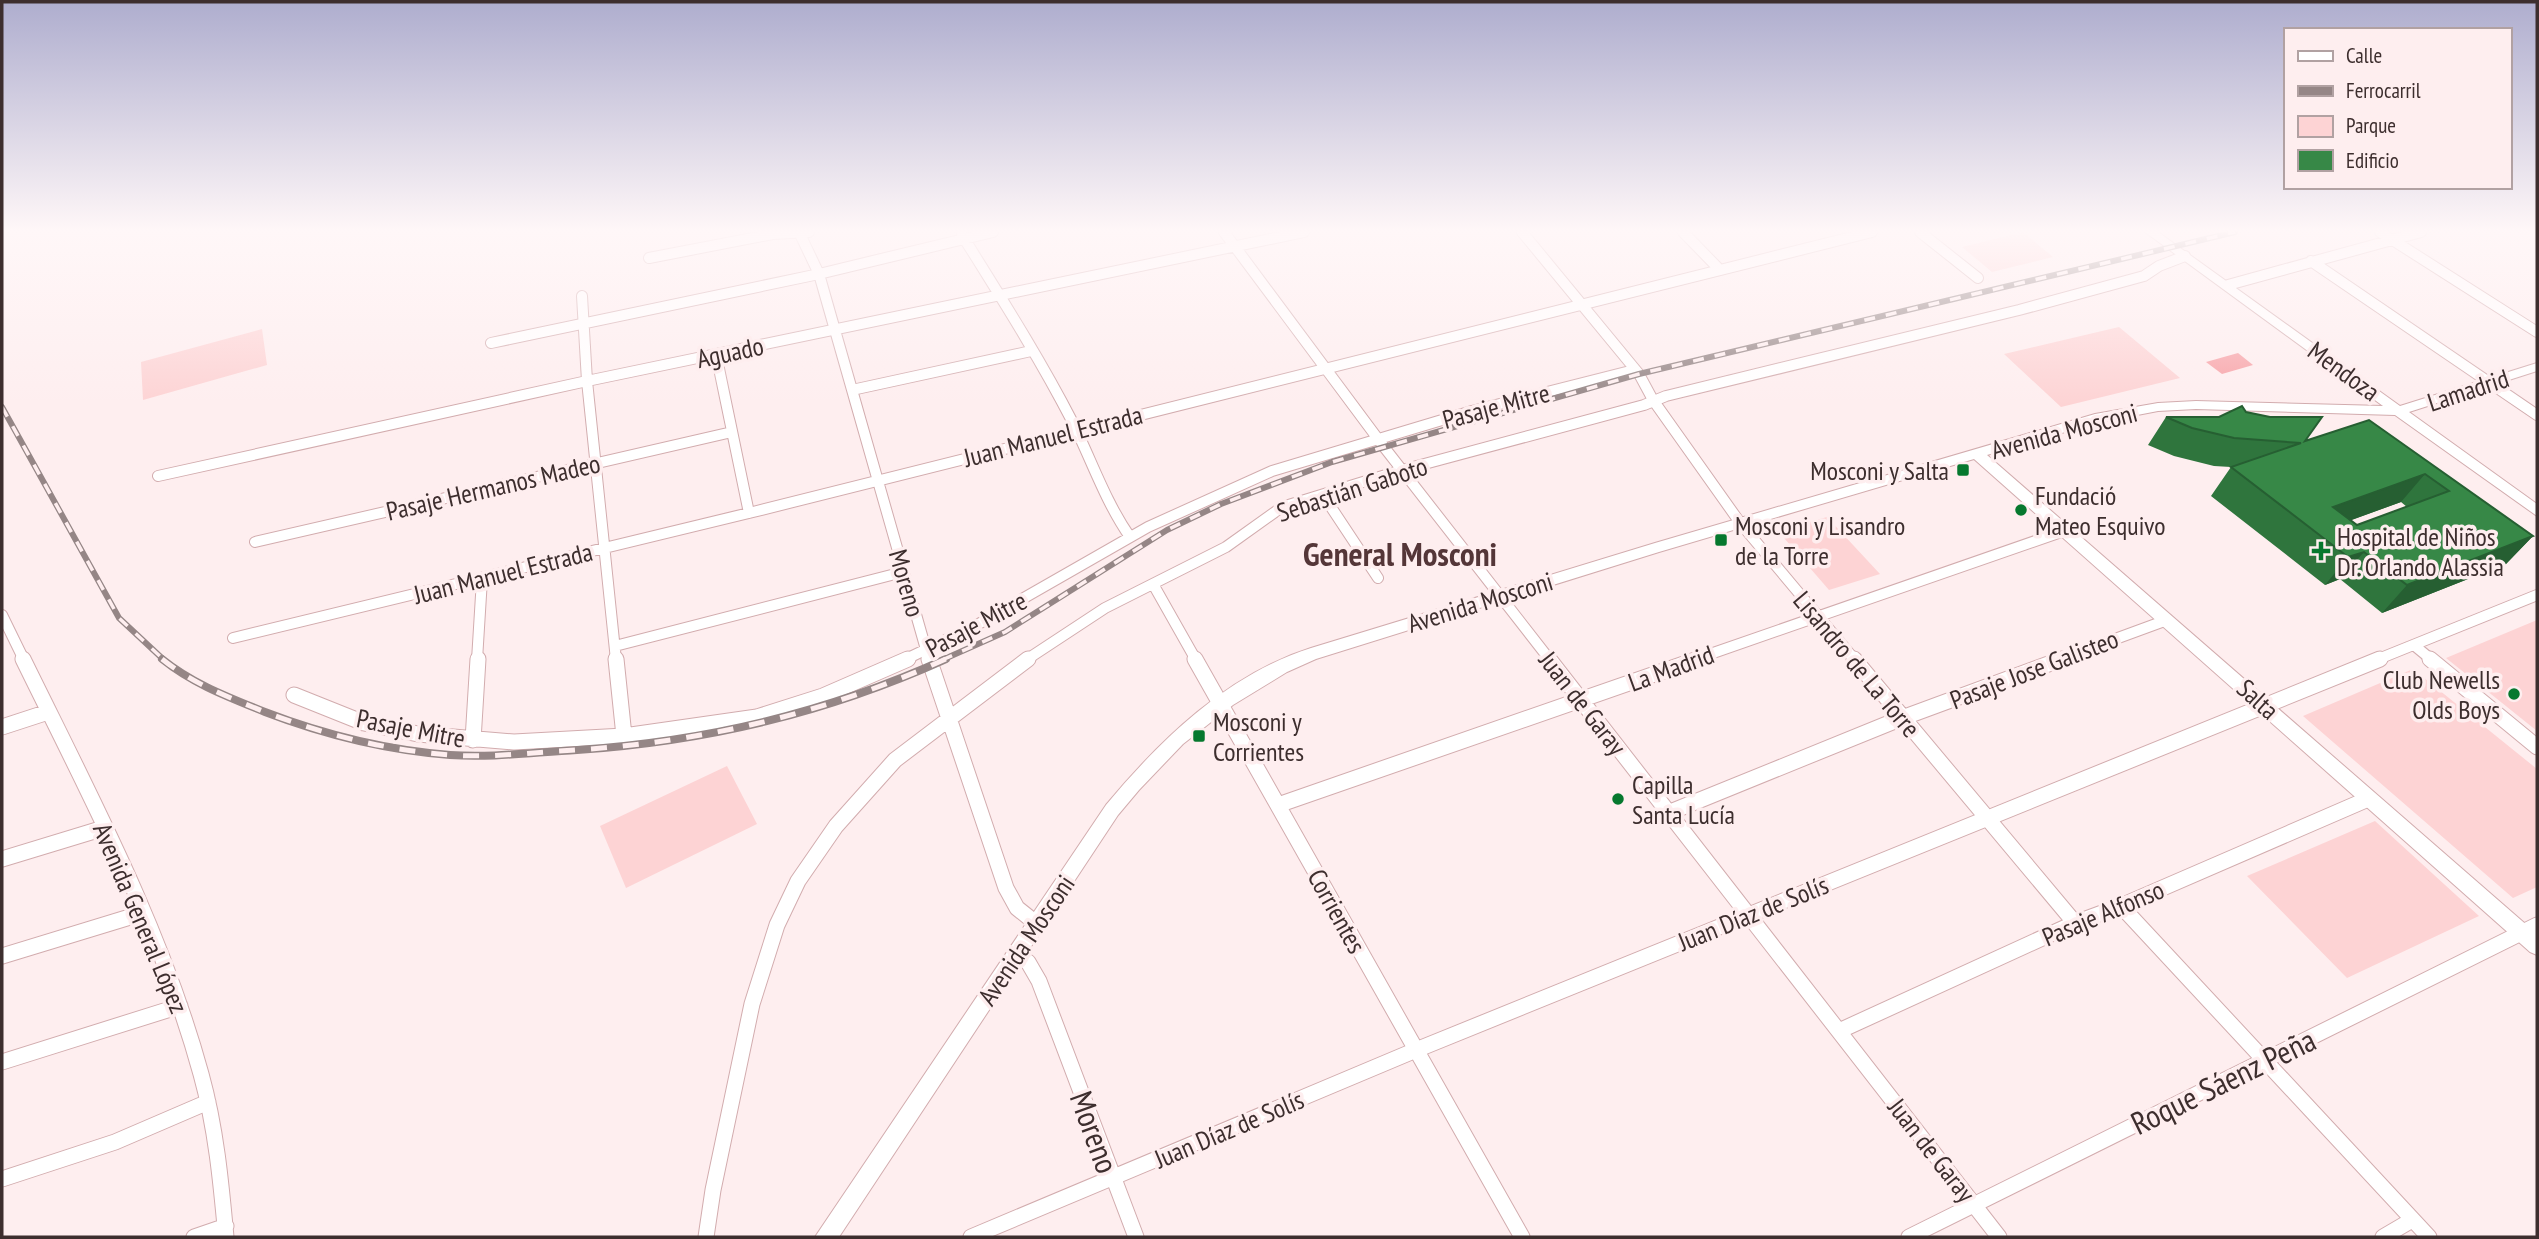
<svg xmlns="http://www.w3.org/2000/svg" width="2539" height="1239" viewBox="0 0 2539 1239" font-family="'PT Sans Narrow',sans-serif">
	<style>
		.green { fill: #fdd3d4 }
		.water { fill: #f7a3a8 }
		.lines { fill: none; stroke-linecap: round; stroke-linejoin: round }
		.minor-far1-casing { stroke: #d2acae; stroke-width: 12 }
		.minor-casing { stroke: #d2acae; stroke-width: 17 }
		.tertiary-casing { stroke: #d2acae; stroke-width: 2 }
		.minor-far1 { stroke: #fff; stroke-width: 10 }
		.minor { stroke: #fff; stroke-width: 15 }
		.tertiary { fill: #fff; fill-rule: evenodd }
		.rail-far1-casing { stroke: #958686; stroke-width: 6 }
		.rail-casing { stroke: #958686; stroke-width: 8 }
		.rail-far1 { stroke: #feeeef; stroke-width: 3.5; stroke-dasharray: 11; stroke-linecap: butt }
		.rail { stroke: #feeeef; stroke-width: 5; stroke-dasharray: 16; stroke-linecap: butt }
		.wall { fill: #2f753d; fill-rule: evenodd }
		.shaded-wall { fill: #265f32 }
		.building { fill: #378847; stroke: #265f32; stroke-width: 2; fill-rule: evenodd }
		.poi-dot { fill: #06782e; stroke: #feeeef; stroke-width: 2.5 }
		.labels { text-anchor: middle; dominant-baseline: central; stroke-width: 7; stroke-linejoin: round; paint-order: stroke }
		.street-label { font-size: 26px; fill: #3d2e2e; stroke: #feeeef }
		.poi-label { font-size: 26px; fill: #3d2e2e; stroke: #feeeef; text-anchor: start }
		.near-street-label { font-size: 32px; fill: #3d2e2e; stroke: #feeeef }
		.district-label { font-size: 33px; font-weight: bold; fill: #543638; stroke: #feeeef }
	</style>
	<rect width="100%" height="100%" fill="#feeeef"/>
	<path class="green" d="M2023 232 2053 257 1992 272 1962 247Z
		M2119 327 2180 378 2061 407 2004 354Z
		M262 329 267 365 143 400 141 362Z
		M1827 517 1880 574 1829 590 1778 531Z
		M2537 620V731L2446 658Z
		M2413 669 2537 769V887L2513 898 2303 716Z
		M727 766 757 824 626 888 600 826Z
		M2375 821 2479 916 2347 978 2247 876Z"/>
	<path class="water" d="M2238 353 2253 365 2222 374 2206 362Z"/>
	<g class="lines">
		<g class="minor-far1-casing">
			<path id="minor-far1" d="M799 232 819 274 929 660
				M1224 232 1384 447 1550 660
				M1522 232 1639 374 1653 400 1741 524 1855 660
				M1683 232 1720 270
				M1920 232 1978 278
				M2380 232 2537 332
				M962 235C1000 296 1039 357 1072 421 1092 461 1105 501 1130 537
				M649 258 773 234 809 232
				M2311 261 2537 415
				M2228 285 2421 232
				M582 296 587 381 616 660
				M491 343 819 274 993 232
				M716 354 749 513
				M852 390 1031 351
				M158 476 587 381 1304 232
				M1323 495 1378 578
				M255 542 732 432
				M1153 584 1196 660
				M2 615 24 660
				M233 638 749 513 1872 232
				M615 646 903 572
				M2415 646 2432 660
				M477 660 482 579
				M904 660 975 626 1148 527 1272 471 1472 411 1634 370
				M1026 660 1105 608 1226 547 1282 507 1402 470 1644 405 1666 396 2019 310 2144 276 2159 266 2185 256
				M1693 660 2064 531
				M2058 660 2167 620
				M2376 660 2537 595"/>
		</g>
		<g class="minor-casing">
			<path id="minor" d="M23 659C89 794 161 928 201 1074 216 1128 221 1182 226 1237
				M616 659 624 736
				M929 659 1006 888 1017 908 1037 924
				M1195 659 1522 1237
				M1549 659 1999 1237
				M1854 659 2075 923
				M2430 659 2537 747
				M294 695 364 723 418 734 514 742 624 736 757 717 823 696 908 659
				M2 727 48 712
				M473 740 478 659
				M1278 805 1698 659
				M1668 813 1902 718 2062 659
				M2 859 104 828
				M2121 906 2429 1237
				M2 956 143 913
				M1016 956 1028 962 1039 981 1136 1237
				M1839 1031 2075 923 2121 906 2368 799
				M2 1062 180 1006
				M2 1179 115 1142 208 1102
				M194 1237 226 1226
				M706 1237 713 1190 752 1004 777 925 798 881 836 826 895 760 1028 659
				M971 1237 1416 1050 2380 659
				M1909 1237 2537 925
				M2383 1237 2412 1220"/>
		</g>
		<g class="tertiary-casing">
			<path id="tertiary" d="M2145 232H2158L2400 406 2537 363V371L2409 412 2537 504V516L2395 415 2196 409 2158 411 2096 423 1987 455 2537 934V955L2530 952 1974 459 1659 552 1316 659 1287 672 1233 705 1183 744 1139 790 1118 815 839 1237H815L1106 805C1160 740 1228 674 1311 648L1655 543 2095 414 2158 403 2196 401 2383 406Z"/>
		</g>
		<use href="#minor-far1" class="minor-far1"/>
		<use href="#minor" class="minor"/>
		<use href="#tertiary" class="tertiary"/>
		<g class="rail-far1-casing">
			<path id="rail-far1" d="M2 407 119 618 164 660
				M942 660 1005 632 1167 530 1221 504 1332 462 1639 374 2235 232"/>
		</g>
		<g class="rail-casing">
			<path id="rail" d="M162 659C193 684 228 697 265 712 325 735 386 750 450 755 492 758 536 752 577 750 708 741 826 713 946 659"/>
		</g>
		<use href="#rail-far1" class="rail-far1"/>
		<use href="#rail" class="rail"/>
	</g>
	<path class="wall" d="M2246 412 2305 441 2369 420 2533 536 2506 564 2382 613 2340 579 2325 585 2211 496 2231 467 2214 466 2174 456 2148 445 2166 417H2219ZM2401 502 2407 507 2357 525 2351 520Z"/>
	<path class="shaded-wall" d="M2425 474 2401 502 2316 533 2333 507Z
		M2533 536 2506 564 2382 613 2407 585Z
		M2364 552 2340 579 2325 585 2348 557Z"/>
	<path class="building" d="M2242 406 2246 412 2270 417H2322L2305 441 2369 420 2533 536 2407 585 2364 552 2348 557 2231 467 2301 443 2234 438 2192 428 2166 417H2219ZM2425 474 2449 491 2357 525 2333 507Z"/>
	<linearGradient id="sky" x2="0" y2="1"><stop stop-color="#aeadce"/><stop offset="0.57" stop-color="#fff7f8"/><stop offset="1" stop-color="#fff7f8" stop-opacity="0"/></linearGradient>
	<rect width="2539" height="405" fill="url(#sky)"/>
	<g class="poi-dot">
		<rect x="1956" y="463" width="14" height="14" rx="3.5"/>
		<circle cx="2021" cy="510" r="7"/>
		<rect x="1714" y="533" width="14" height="14" rx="3.5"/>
		<path d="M2317.5 540.5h7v7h7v7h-7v7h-7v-7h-7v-7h7z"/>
		<circle cx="2514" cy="694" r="7"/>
		<rect x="1192" y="729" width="14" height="14" rx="3.5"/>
		<circle cx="1618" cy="799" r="7"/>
	</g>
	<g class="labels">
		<g class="street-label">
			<text transform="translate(730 352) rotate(-12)">Aguado</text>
			<text transform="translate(2344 371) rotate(36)">Mendoza</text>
			<text transform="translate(2468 390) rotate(-18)">Lamadrid</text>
			<text transform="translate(1496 406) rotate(-15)">Pasaje Mitre</text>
			<text transform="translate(2064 431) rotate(-15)">Avenida Mosconi</text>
			<text transform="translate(1053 436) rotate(-14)">Juan Manuel Estrada</text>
			<text transform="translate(493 487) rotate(-13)">Pasaje Hermanos Madeo</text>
			<text transform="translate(1352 489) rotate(-18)">Sebastián Gaboto</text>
			<text transform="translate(503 573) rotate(-14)">Juan Manuel Estrada</text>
			<text transform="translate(907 583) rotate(74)">Moreno</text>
			<text transform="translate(1480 602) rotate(-17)">Avenida Mosconi</text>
			<text transform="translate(976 624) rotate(-28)">Pasaje Mitre</text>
			<text transform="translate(1857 664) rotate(50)">Lisandro de La Torre</text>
			<text transform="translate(1671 668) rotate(-20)">La Madrid</text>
			<text transform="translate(2034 669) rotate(-21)">Pasaje Jose Galisteo</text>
			<text transform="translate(2258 699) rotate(42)">Salta</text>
			<text transform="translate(1583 703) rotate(52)">Juan de Garay</text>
			<text transform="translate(411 728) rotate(11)">Pasaje Mitre</text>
			<text transform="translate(1337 911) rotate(61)">Corrientes</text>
			<text transform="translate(1753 913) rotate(-22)">Juan Díaz de Solís</text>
			<text transform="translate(2103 913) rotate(-23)">Pasaje Alfonso</text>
			<text transform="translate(141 918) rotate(67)">Avenida General López</text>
			<text transform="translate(1026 940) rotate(-56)">Avenida Mosconi</text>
			<text transform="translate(1229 1129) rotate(-23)">Juan Díaz de Solís</text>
			<text transform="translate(1932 1150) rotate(52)">Juan de Garay</text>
		</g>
		<g class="poi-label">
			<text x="1949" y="470" text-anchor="end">Mosconi y Salta</text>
			<text x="2035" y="495">Fundació<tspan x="2035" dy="30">Mateo Esquivo</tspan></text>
			<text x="1735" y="525">Mosconi y Lisandro<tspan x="1735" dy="30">de la Torre</tspan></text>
			<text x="2337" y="536">Hospital de Niños<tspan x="2337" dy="30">Dr. Orlando Alassia</tspan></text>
			<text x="2500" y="679" text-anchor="end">Club Newells<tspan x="2500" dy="30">Olds Boys</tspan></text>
			<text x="1213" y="721">Mosconi y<tspan x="1213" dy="30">Corrientes</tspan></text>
			<text x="1632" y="784">Capilla<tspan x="1632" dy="30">Santa Lucía</tspan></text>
		</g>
		<g class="near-street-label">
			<text transform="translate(2223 1081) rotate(-26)">Roque Sáenz Peña</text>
			<text transform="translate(1095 1132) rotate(70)">Moreno</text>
		</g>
		<g class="district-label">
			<text x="1400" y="553">General Mosconi</text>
		</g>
	</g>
	<rect width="2539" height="1239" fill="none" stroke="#3d2e2e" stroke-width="7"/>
	<rect x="2284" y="28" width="228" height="161" fill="#feeeef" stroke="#b1a1a2" stroke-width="2"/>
	<rect x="2298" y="51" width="35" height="10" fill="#ffffff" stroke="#b1a1a2" stroke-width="2"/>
	<text x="2346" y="63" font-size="21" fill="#3d2e2e">Calle</text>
	<rect x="2298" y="86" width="35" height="10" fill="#958686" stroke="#b1a1a2" stroke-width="2"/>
	<text x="2346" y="98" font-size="21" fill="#3d2e2e">Ferrocarril</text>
	<rect x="2298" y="116" width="35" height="21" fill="#fdd3d4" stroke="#b1a1a2" stroke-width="2"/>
	<text x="2346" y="133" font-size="21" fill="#3d2e2e">Parque</text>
	<rect x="2298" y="150" width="35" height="21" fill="#378847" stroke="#b1a1a2" stroke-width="2"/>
	<text x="2346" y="168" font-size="21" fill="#3d2e2e">Edificio</text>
</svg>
